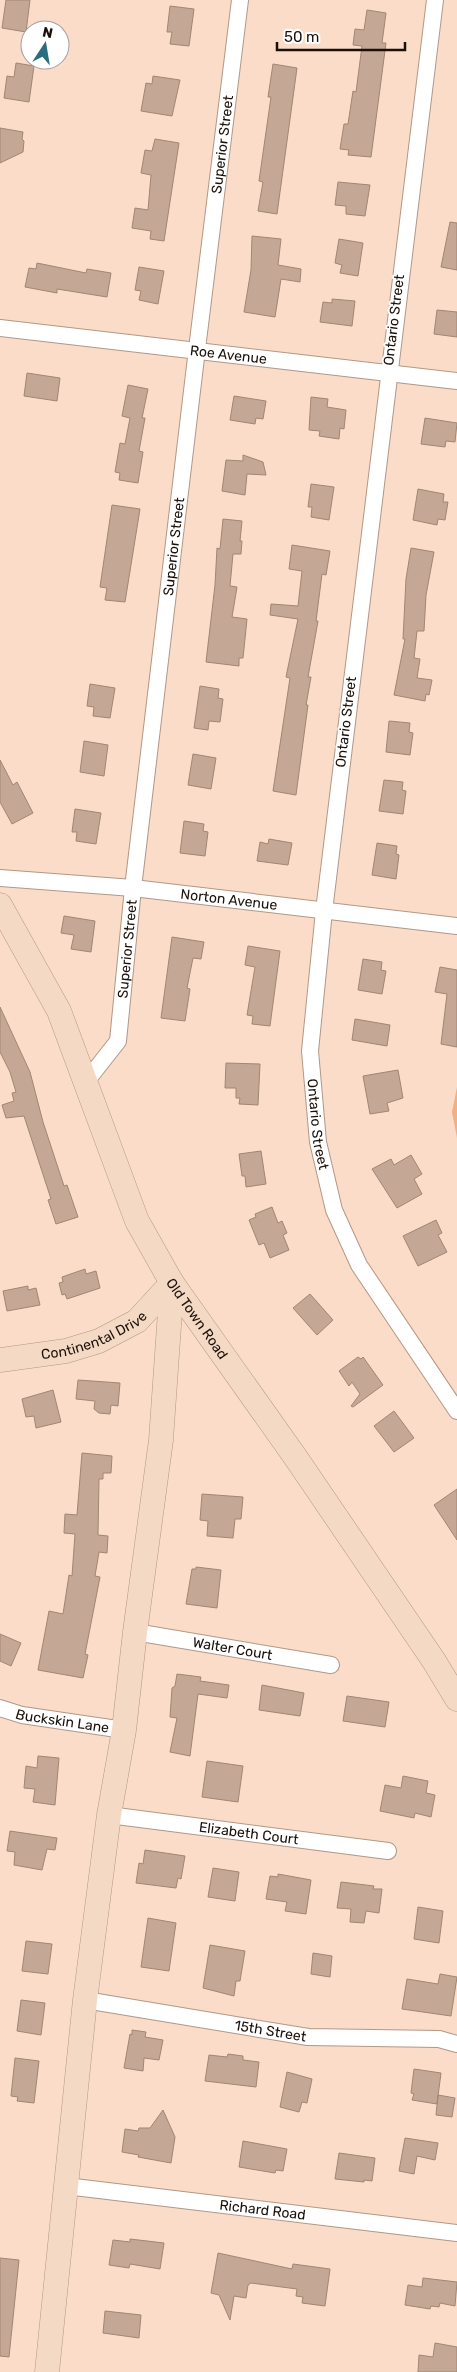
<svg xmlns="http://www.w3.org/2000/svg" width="457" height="2372" viewBox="0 0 457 2372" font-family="Rubik,sans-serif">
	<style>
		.green { fill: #f1b082 }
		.building { fill: #c4a895; stroke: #a18673 }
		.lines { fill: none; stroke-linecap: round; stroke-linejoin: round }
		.street-casing { stroke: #b39785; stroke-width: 18 }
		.secondary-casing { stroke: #b39785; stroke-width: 25 }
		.street { stroke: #fff; stroke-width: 16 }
		.secondary { stroke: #f4dac5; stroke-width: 24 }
		.labels { text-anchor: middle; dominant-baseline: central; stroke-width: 4; stroke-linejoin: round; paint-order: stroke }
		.street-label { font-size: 14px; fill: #1a1009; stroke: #fff }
	</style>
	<rect width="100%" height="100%" fill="#fadcc8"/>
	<path class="green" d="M457 1087V1138L452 1112Z"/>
	<path class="building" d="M6 0H30L26 32 2 28Z
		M170 6 194 9 189 46 170 44 172 32H167Z
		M367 10 386 13 382 43H386L371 157 348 155 349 150 340 149 344 124H348L353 91 356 92 362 46 353 45 355 29 364 30Z
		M16 63 34 66 29 102 4 98 7 76 14 77Z
		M273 64 297 68 277 214 258 211 263 182 259 181 271 97H268Z
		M153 76 180 80 172 116 141 111 146 83 152 84Z
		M0 128 23 132 22 139 24 141 23 152 0 163Z
		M155 139 179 143 164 241 150 239 151 231 132 228 135 208 148 210 151 175 141 173 145 150 152 151Z
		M338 182 370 185 365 216 346 214V206L335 205Z
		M450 222 457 223V270L441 267Z
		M252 236 281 239 278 265 301 269 300 282 281 279 275 317 244 312 251 270Z
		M339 239 363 243 358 276 340 273 342 265 335 263Z
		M37 263 86 273 87 269 111 273 107 297 57 289V293L25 287 29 268 36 269Z
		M139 267 164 271 158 304 139 300 141 291 135 290Z
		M332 299 355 301 352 326 320 322 323 302 332 303Z
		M437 310 457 312V337L434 334Z
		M27 373 60 378 57 401 24 396Z
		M128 385 148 389 142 418H145L139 451 143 452 138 483 119 480 120 473 115 472 120 443 125 444 130 418 122 416Z
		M234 396 266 401 263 419 256 418 255 424 230 420Z
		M311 397 328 399 327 407 346 410 344 429 340 428 339 439 319 436 320 431 309 430Z
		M425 418 457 423 455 442 446 441 445 447 421 444Z
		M243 455 263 462 266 475 247 474 245 495 222 491 226 460 243 461Z
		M311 484 334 487 329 520 311 517 312 507H308Z
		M418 489 444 494 443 502H448L445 520 438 519 437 525 413 520Z
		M112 505 140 509 125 602 105 600 107 588 100 587Z
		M223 519 242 521 240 541H242L241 554H233L230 586 237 587 232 617 247 619 243 658H239V666L206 662 215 585 217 548 220 549Z
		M292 545 330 551 326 575 322 574 316 621H318L308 677H311L306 705H308L296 795 273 791 290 678 286 677 298 619 270 615 271 604 298 606 302 571 289 569Z
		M411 548 434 552 426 595 424 631H417L414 658 420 659 417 678 432 680 429 695 426 694 425 701 394 695 405 639H403L406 579Z
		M90 684 115 688 110 718 93 716 94 707 87 706Z
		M200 686 219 689 218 698 223 699 220 722 209 721 208 730 194 728Z
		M389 721 410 723 409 732 413 733 410 755 386 752Z
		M84 741 108 745 104 776 80 772Z
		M193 754 216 758 211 789 188 785Z
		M0 760 13 785 17 782 33 813 12 824 0 802Z
		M384 780 403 782 402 790 406 791 403 814 379 811Z
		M75 809 101 813 96 844 76 841 77 832H72Z
		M184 821 204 824 203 831 208 832 205 856 180 853Z
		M269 839 292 843 288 865 257 861 260 842 268 844Z
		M377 843 397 846 396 854 399 855 396 879 372 875Z
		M64 916 95 921 91 952 71 949 74 935 61 933Z
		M172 937 204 942 201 959 193 958 187 988 190 989 185 1021 161 1018Z
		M248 946 280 951 270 1026 252 1024 253 1016 247 1015 255 967 245 965Z
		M363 959 382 962 381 970 386 971 382 994 358 990Z
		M440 967 457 970V1047L441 1044 447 994 435 992Z
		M0 1007 30 1072 43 1122 64 1186 67 1185 78 1217 56 1224 48 1200 51 1199 24 1116 6 1118 2 1105 14 1101 12 1093 16 1092 10 1072 0 1052Z
		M355 1019 390 1025 387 1046 352 1040Z
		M226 1063 260 1064 258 1105 239 1104 240 1098H236V1088H225Z
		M398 1070 403 1098 387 1103 389 1111 370 1114 363 1076Z
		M261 1151 266 1184 246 1187 245 1176H242L239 1154Z
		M411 1155 422 1174 414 1179 422 1194 397 1208 372 1169 391 1159 394 1165Z
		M272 1207 278 1223 282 1221 287 1233 283 1235 289 1250 270 1258 264 1243 259 1245 249 1220 256 1217 255 1214Z
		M436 1220 442 1233 438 1235 447 1252 418 1266 403 1236Z
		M85 1269 86 1274 96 1271 100 1288 67 1299 65 1294 62 1295 59 1283 63 1282 62 1277Z
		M28 1286V1290L36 1288 40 1305 7 1311 3 1291Z
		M310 1294 333 1320 317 1335 293 1308Z
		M358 1357 361 1359 363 1357 383 1385 353 1407 351 1406 360 1394 352 1382 349 1386 339 1371Z
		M78 1380 120 1383 118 1406 111 1405 110 1414 99 1413 94 1409 95 1401 76 1399Z
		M53 1390 61 1422 36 1428 34 1416 26 1417 22 1399Z
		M394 1411 414 1438 394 1452 374 1426Z
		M82 1453 112 1456 111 1473H103V1479H99L98 1535 108 1536 107 1553 99 1552 95 1576 100 1577 85 1654 88 1655 83 1678 38 1670 49 1611 63 1614 69 1575 72 1576 75 1534 64 1533 65 1514 77 1515Z
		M457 1489V1540L434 1505Z
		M202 1494 243 1497 241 1519H235L233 1538 207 1536 208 1521 200 1520Z
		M196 1567 221 1570 217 1608 186 1604 192 1569H196Z
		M0 1634 21 1643 11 1666 0 1661Z
		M177 1674 201 1677 200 1681 229 1685 227 1698 198 1694 190 1756 170 1752 177 1718 170 1717 172 1688 175 1686Z
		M262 1685 304 1693 300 1716 259 1710Z
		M347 1696 389 1702 385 1727 343 1721Z
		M38 1756 59 1758 55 1805 33 1802 35 1789 24 1788 26 1766 37 1768Z
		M207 1761 243 1766 238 1802 202 1797Z
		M403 1776 428 1781 426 1793 435 1795 431 1817 415 1813 414 1818 380 1811 385 1785 401 1788Z
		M10 1831 57 1838 55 1850 47 1849 42 1870 14 1865 15 1852 7 1851Z
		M145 1850 185 1856 181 1879 178 1878 176 1888 136 1883 139 1863 143 1864Z
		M213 1868 239 1872 235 1901 208 1897Z
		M278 1874 311 1880 306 1914 285 1911 287 1902 266 1899 270 1876 278 1877Z
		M341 1882 374 1886 373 1889H382L379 1913 366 1911 364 1923 350 1922 351 1909 337 1908Z
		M418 1907 443 1911 439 1943 414 1939Z
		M148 1918 176 1923 169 1971 141 1967Z
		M26 1941 52 1944 48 1974 22 1971Z
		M210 1945 245 1951 240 1981H236L234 1996 203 1988Z
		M313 1953 332 1956 330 1977 311 1974Z
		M440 1974 457 1977 451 2016 402 2009 407 1979 438 1984Z
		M21 2000 45 2003 41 2035 17 2031Z
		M132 2030 146 2032 145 2037 163 2040 159 2060 144 2058 143 2071 124 2068 130 2034 132 2035Z
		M228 2054 243 2056V2060L259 2062 256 2087 205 2081 209 2055 227 2057Z
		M15 2058 39 2061 34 2103 17 2101 18 2097 11 2096Z
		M414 2069 441 2073 437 2104 412 2100 414 2094 411 2093Z
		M287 2072 312 2079 307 2103 302 2102 299 2112 280 2107Z
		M438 2095 455 2098 452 2117 436 2115Z
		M163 2110 175 2137 171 2163 138 2157 139 2155 122 2152 125 2129 138 2131 139 2128H150Z
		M405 2138 438 2143 435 2160 417 2156 414 2174 399 2171Z
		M243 2141 287 2149 283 2171 276 2170 275 2173 239 2167Z
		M339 2153 375 2158 372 2181 364 2180V2182L335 2179Z
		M130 2239 164 2243 160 2269 130 2264 129 2268 109 2265 113 2240 130 2242Z
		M218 2253 292 2269 293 2264 330 2269 325 2306 302 2303 303 2297 296 2296 297 2289 251 2283 248 2285 246 2298 234 2296 230 2320 219 2295 211 2293Z
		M0 2258 19 2260 9 2357 0 2356Z
		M423 2278 457 2282 455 2306 440 2303 439 2307 431 2306 430 2309 405 2305 408 2285 422 2287Z
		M105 2311 141 2315 139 2338 103 2333Z
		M435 2343 457 2347V2372H418L419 2355 433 2357Z"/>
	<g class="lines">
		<g class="street-casing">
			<g id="street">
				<path id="s1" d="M435 0 324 911 310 1051 318 1142 334 1210 359 1265 457 1411"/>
				<path id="s2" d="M0 328 457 381"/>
				<path id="s3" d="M0 878 133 888 457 926"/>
				<path id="s4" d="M85 1083 118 1041 133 888 197 349 240 0"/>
				<path id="s5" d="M135 1632 331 1665"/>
				<path id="s6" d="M0 1708 22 1715 124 1730"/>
				<path id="s7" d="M109 1815 388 1851"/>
				<path id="s8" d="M85 2000 308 2037 439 2039 457 2044"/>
				<path id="s9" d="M66 2186 457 2233"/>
			</g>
		</g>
		<g class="secondary-casing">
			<g id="secondary">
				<path id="s10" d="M0 905 59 1011 137 1221 172 1283 296 1458 434 1661 457 1699"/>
				<path id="s11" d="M0 1360 66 1351 99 1341 137 1321 172 1283"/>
				<path d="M47 2372 85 2000 109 1815 124 1730 135 1632 161 1440 172 1283"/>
			</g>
		</g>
		<use href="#street" class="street"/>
		<use href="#secondary" class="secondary"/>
	</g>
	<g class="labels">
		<g class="street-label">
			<text stroke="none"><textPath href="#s4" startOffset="956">Superior Street</textPath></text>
			<text transform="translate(394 320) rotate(-83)">Ontario Street</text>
			<text stroke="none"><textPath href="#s2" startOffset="230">Roe Avenue</textPath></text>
			<text stroke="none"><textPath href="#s4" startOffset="551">Superior Street</textPath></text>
			<text transform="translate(346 722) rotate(-83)">Ontario Street</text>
			<text stroke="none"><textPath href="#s3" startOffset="230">Norton Avenue</textPath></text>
			<text stroke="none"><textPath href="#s4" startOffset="146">Superior Street</textPath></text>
			<text stroke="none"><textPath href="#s1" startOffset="1132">Ontario Street</textPath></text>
			<text stroke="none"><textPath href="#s10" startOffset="460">Old Town Road</textPath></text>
			<text stroke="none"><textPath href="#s11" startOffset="98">Continental Drive</textPath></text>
			<text stroke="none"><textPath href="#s5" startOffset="99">Walter Court</textPath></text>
			<text stroke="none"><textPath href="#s6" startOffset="64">Buckskin Lane</textPath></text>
			<text stroke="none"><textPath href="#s7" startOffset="141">Elizabeth Court</textPath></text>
			<text stroke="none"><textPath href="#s8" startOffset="188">15th Street</textPath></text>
			<text stroke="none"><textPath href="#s9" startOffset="198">Richard Road</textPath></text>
		</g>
	</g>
	<g transform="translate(45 45) rotate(12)"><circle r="24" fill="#ffffff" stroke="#a39f9d"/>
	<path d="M0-4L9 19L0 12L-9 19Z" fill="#2a6d7f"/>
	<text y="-8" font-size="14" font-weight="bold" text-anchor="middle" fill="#1a1009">N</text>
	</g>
	<path d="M277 42v8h128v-8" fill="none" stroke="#1a1009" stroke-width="2.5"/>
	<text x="284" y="42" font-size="15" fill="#1a1009" stroke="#ffffff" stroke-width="4" paint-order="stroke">50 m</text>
</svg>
